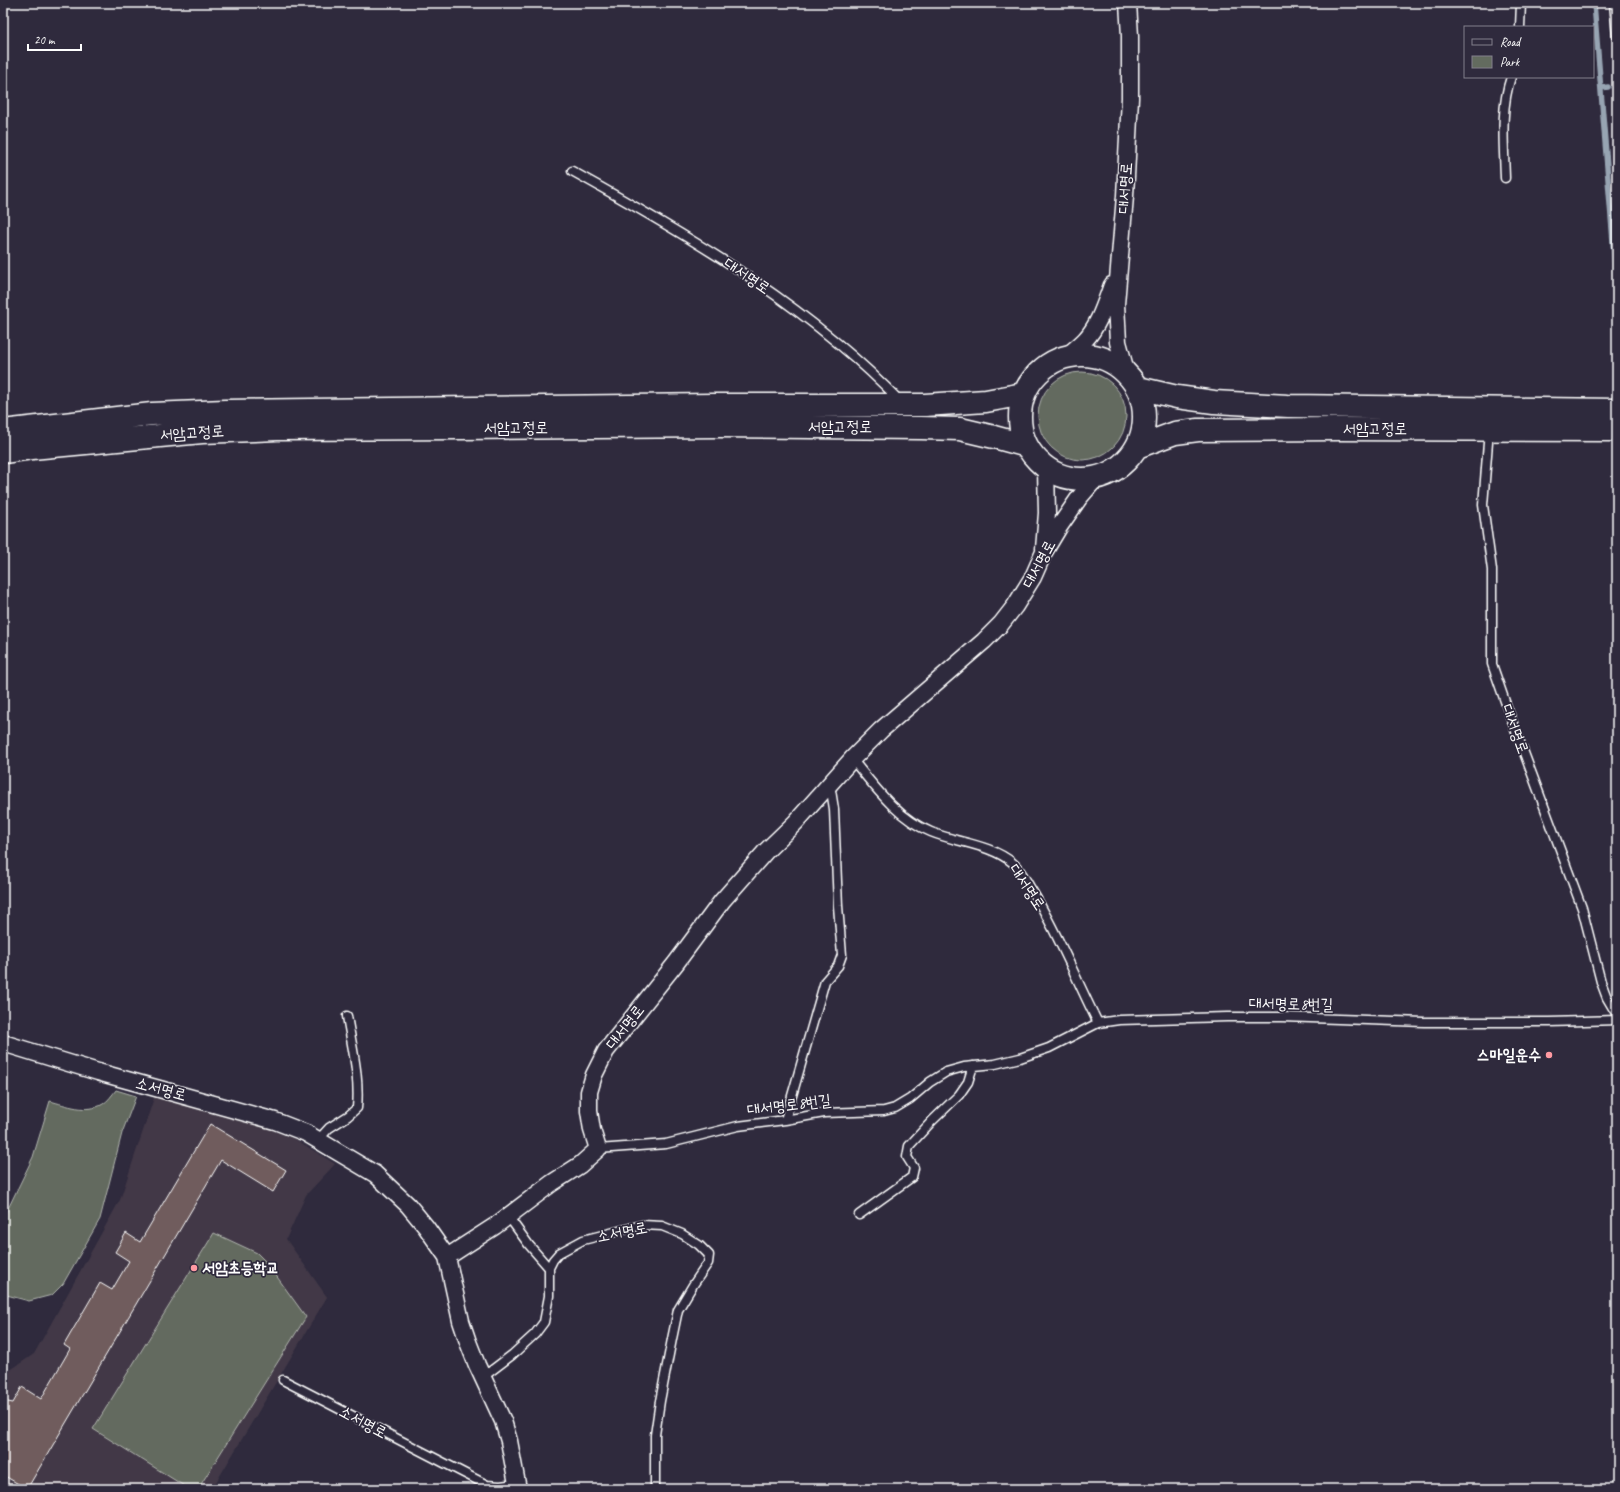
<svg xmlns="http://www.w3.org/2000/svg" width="1620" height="1492" viewBox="0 0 1620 1492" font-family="Caveat,'Poor Story',sans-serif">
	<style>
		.built { fill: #423947 }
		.green { fill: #636b5f; stroke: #b1b5af }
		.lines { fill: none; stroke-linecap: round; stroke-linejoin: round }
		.stream { stroke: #97a4b2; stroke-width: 5.5 }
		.building { fill: #705c5d; stroke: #fff }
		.service-casing { stroke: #fff; stroke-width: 11 }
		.minor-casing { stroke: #fff; stroke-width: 19 }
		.secondary-casing { stroke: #fff; stroke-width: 25 }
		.service { stroke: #2f2a3d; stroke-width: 8 }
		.minor { stroke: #2f2a3d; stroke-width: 16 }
		.secondary { stroke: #2f2a3d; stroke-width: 22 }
		.poi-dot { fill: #ff9aa2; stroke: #2f2a3d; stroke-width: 1.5 }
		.labels { text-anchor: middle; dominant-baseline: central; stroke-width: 3.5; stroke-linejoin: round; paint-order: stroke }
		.street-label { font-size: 16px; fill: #fff; stroke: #2f2a3d }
		.poi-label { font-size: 16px; font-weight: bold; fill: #fff; stroke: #2f2a3d; text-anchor: end }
	</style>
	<rect width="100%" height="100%" fill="#2f2a3d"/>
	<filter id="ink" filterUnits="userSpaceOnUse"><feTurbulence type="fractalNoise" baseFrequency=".025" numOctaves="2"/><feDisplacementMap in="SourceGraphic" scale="8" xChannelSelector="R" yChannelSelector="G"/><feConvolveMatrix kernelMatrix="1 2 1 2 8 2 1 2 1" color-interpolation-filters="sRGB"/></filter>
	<g filter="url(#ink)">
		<path class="built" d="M155 1095 225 1114 264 1127 295 1139 335 1164 306 1195 286 1239 327 1297 212 1489H128L122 1485 120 1489H3V1375L34 1354 120 1200Z"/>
		<path class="green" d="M1038 416a44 44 0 1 1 88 0a44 44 0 1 1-88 0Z
			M116 1090 136 1096 122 1133 100 1219 63 1284 52 1295 29 1301 3 1294V1219L33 1157 50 1101C66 1105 87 1114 103 1104 108 1101 112 1095 116 1090Z
			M214 1233 257 1253 267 1263 306 1317 198 1489H189L93 1429Z"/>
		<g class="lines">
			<path class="stream" d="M1594 3 1617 292
				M1601 88 1608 87"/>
		</g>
		<path class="building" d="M210 1124 286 1170 273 1192 221 1160 27 1489 3 1475V1401L13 1403 22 1387 41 1399 70 1349 64 1345 100 1283 112 1290 129 1261 115 1252 126 1233 140 1242Z"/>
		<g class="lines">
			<g class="service-casing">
				<path id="service" d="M1614 3 1617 37
					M1520 27 1521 3
					M572 171C689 236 808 305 901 402
					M1505 178C1504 145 1500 109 1511 77
					M1489 430 1483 505 1492 570V664L1508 710 1582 908 1601 982 1607 998 1617 1015
					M852 759C875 787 897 818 931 832 958 843 990 844 1013 863 1022 870 1027 883 1033 892 1058 934 1076 979 1098 1023
					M785 1120 825 981 838 966 842 955 838 906 834 809 830 784
					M318 1140 329 1128 348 1116 357 1108C360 1077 352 1047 347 1016
					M598 1149 666 1144 738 1126 785 1120 824 1113 884 1111 895 1108 910 1099 930 1082 946 1072 964 1067 995 1064 1020 1058 1049 1048 1098 1023 1119 1020 1227 1017H1282L1424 1022H1550L1617 1020
					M859 1215 912 1177 914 1168 907 1157 909 1146 932 1121 959 1095 968 1082 973 1066
					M508 1216 529 1245 549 1268
					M483 1377 512 1355 535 1334 544 1322 549 1296V1268L553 1260 559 1253 583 1240 642 1225 662 1226 682 1234 699 1245 709 1255 708 1263 693 1285 678 1310 672 1339 660 1401 655 1435V1489
					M283 1380 487 1485 500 1486 516 1484"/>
			</g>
			<g class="minor-casing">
				<path id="minor" d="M1068 355C1074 350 1080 345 1085 340 1099 325 1105 304 1112 285
					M1126 371 1118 342 1116 304 1125 196 1130 98V36L1128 3
					M1044 549 1047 513 1046 469
					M3 1043 98 1072 275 1121 306 1133 375 1174 408 1205 426 1227 447 1257 461 1321 468 1342 477 1365 503 1421 509 1441 518 1489
					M447 1257 495 1226 552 1183 580 1165 598 1149 592 1130 589 1111V1092L594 1075 606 1051 676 963 722 901 766 851 795 823 852 759 881 730 984 641 1001 624 1015 606 1033 577 1044 552 1059 527 1079 498 1097 477"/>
			</g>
			<g class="secondary-casing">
				<path id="secondary" d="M1020 417a62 62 0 1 1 124 0a62 62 0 1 1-124 0Z
					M1138 388 1177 397 1214 402 1288 406 1617 410
					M3 431 152 414 225 411 713 405H925L986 401 1023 394
					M1137 447 1175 433 1198 430 1337 429 1617 430
					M3 452 32 448 202 432 277 429 460 428 719 426 921 428 960 429 994 437 1027 446"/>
			</g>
			<use href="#service" class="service"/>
			<use href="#minor" class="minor"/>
			<use href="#secondary" class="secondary"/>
		</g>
	</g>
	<g class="poi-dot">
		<circle cx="1549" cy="1055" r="4"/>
		<circle cx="194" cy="1268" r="4"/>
	</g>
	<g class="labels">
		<g class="street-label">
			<text transform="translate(1125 188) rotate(-86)">대서명로</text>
			<text transform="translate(747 276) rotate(34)">대서명로</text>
			<text x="840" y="427">서암고정로</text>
			<text x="516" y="428">서암고정로</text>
			<text x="1375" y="429">서암고정로</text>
			<text transform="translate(192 433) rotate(-4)">서암고정로</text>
			<text transform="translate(1039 564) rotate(-62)">대서명로</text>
			<text transform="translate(1515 729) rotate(70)">대서명로</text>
			<text transform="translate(1027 887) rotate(56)">대서명로</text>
			<text transform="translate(1291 1004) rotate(1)">대서명로8번길</text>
			<text transform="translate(625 1027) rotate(-52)">대서명로</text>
			<text transform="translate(161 1089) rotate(15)">소서명로</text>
			<text transform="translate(789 1105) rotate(-7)">대서명로8번길</text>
			<text transform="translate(622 1232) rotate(-11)">소서명로</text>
			<text transform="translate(363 1422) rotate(28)">소서명로</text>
		</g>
		<g class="poi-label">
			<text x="1541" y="1055">스마일운수</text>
			<text x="202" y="1268" text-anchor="start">서암초등학교</text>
		</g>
	</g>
	<rect width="1620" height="1492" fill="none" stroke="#2f2a3d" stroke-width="16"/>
	<rect x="8" y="8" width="1604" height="1476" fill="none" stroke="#fff" stroke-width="1.5" filter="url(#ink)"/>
	<rect x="1464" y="26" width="130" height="52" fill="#2f2a3d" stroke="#827f8b"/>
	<rect x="1472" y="39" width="20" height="6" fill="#2f2a3d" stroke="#827f8b"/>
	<text x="1500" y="46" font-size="12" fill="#ffffff">Road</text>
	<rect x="1472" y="56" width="20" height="12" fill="#636b5f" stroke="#827f8b"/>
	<text x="1500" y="66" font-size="12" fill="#ffffff">Park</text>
	<path d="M28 44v6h53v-6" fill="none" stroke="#ffffff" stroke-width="2"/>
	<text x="34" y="44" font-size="12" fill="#ffffff" stroke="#2f2a3d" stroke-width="3" paint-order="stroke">20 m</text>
</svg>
